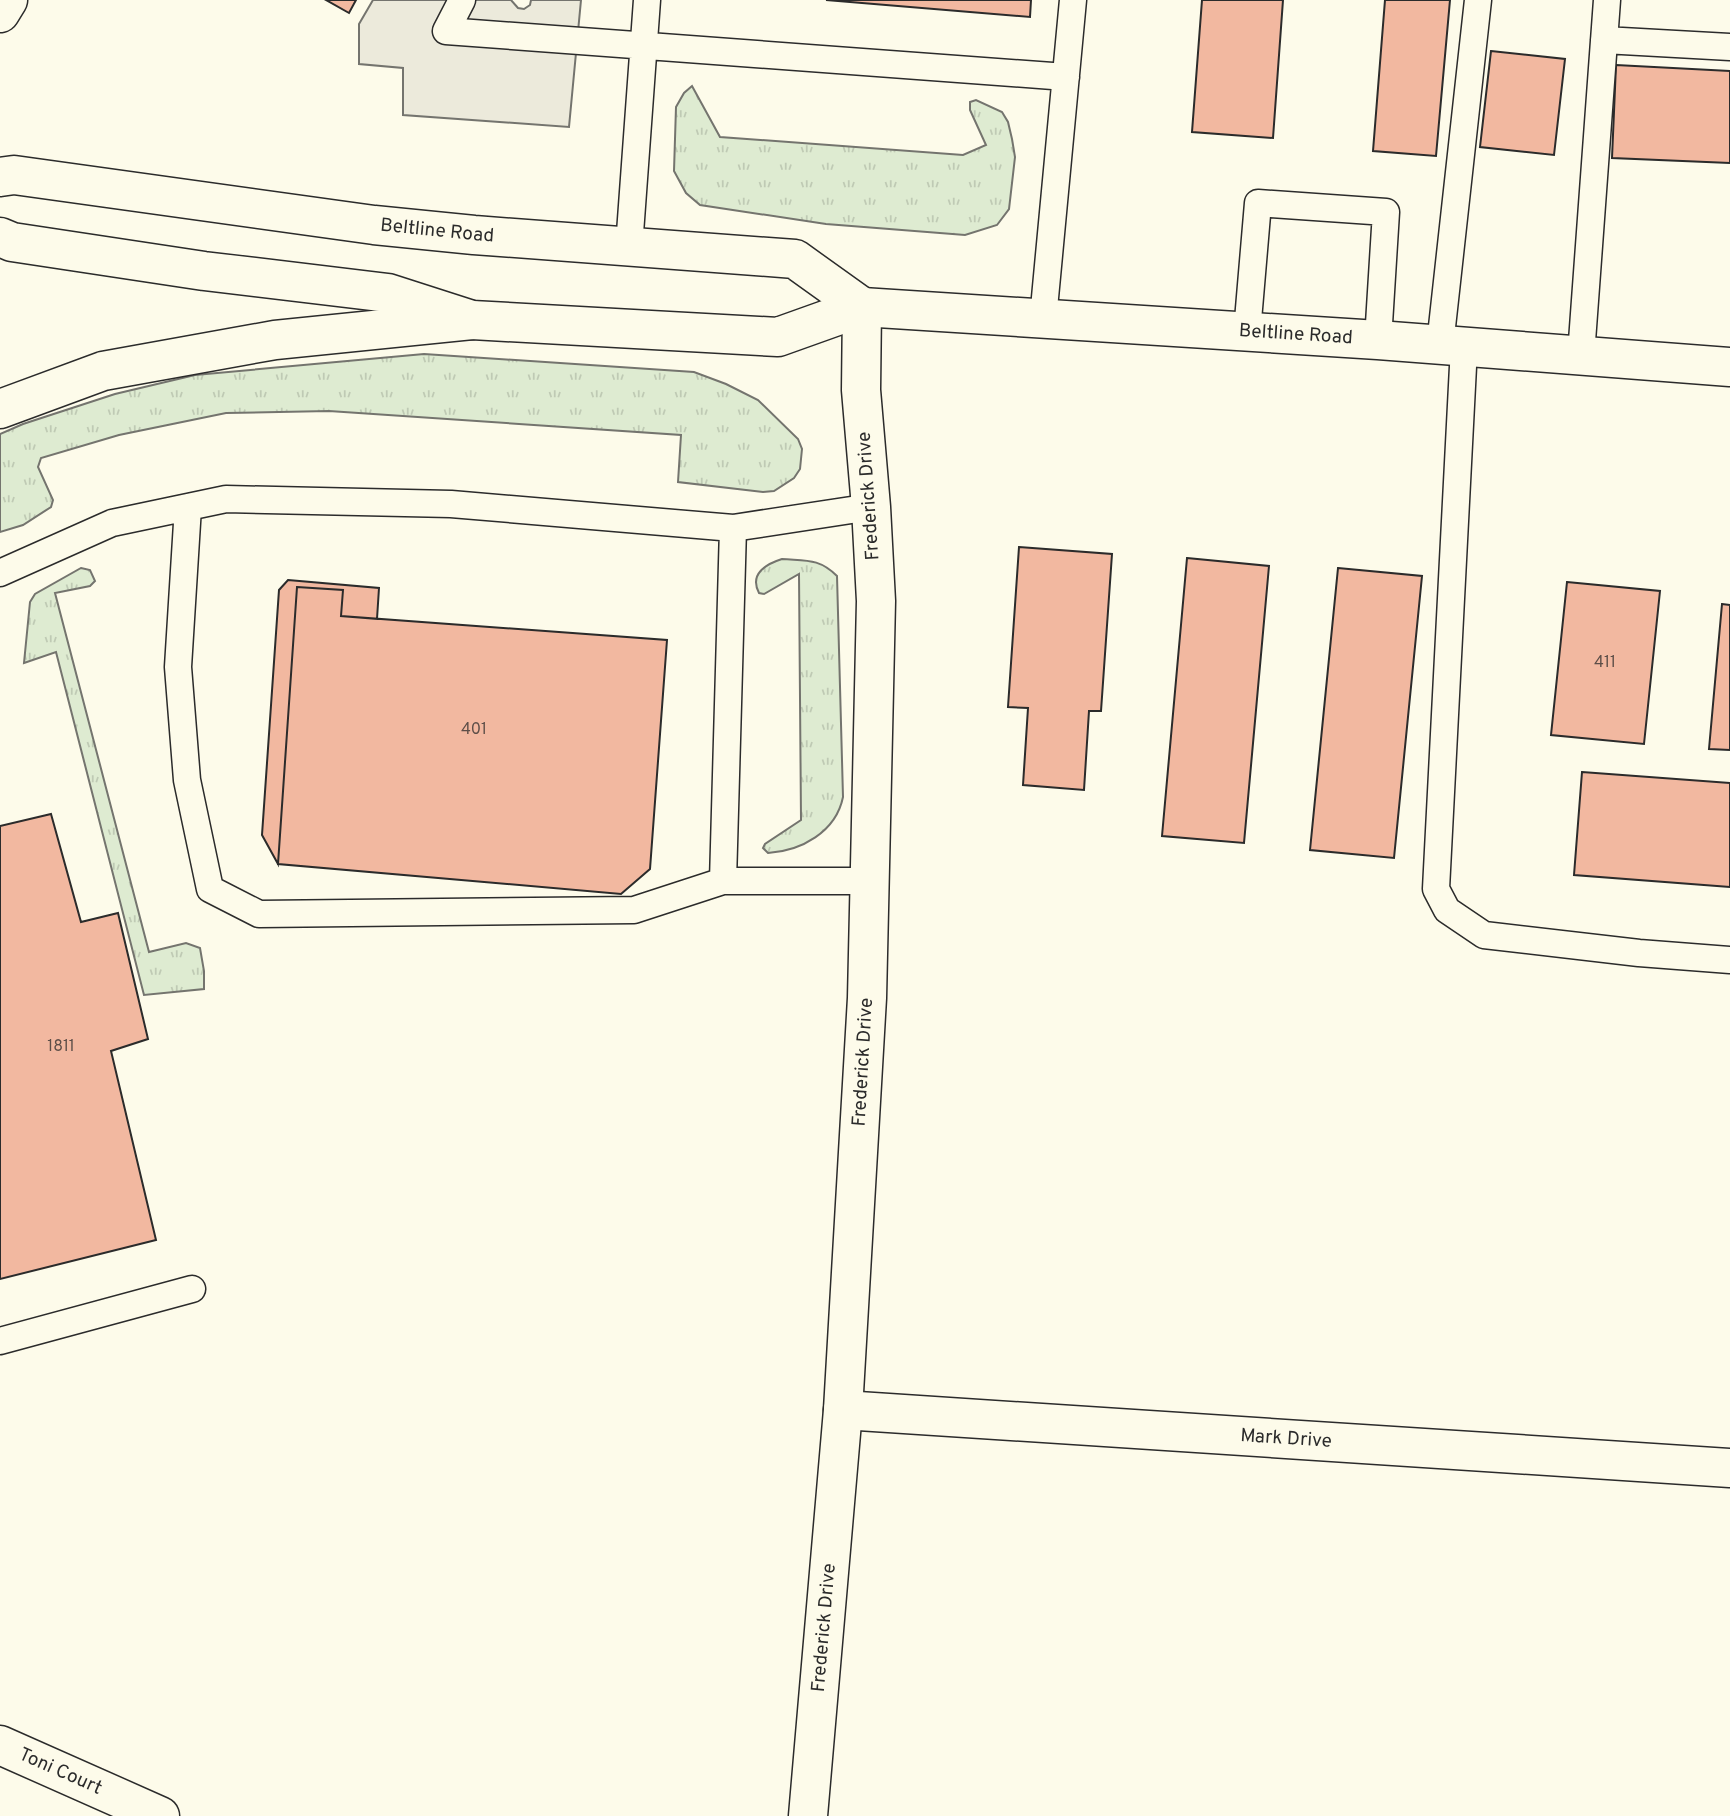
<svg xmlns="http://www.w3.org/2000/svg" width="1730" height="1816" viewBox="0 0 1730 1816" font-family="Overpass,sans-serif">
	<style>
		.grass { fill: url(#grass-tufts); stroke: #74746e; stroke-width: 2 }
		.parking { fill: #eceadb; stroke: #74746e; stroke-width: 2 }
		.building { fill: #f2b8a0; stroke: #2b2b2b; stroke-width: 2 }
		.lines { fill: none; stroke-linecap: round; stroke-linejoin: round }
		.service-casing { stroke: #2b2b2b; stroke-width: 29 }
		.minor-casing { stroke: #2b2b2b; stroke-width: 41 }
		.secondary-casing { stroke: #2b2b2b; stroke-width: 41 }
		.primary-casing { stroke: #2b2b2b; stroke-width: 41 }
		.service { stroke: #fdfbea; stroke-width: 26 }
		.minor { stroke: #fdfbea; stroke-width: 38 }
		.secondary { stroke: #fdfbea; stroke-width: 38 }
		.primary { stroke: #fdfbea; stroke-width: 38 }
		.labels { text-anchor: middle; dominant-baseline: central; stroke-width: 5; stroke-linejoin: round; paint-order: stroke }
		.number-label { font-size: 16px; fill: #5d4e48 }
		.street-label { font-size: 19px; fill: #2b2b2b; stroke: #fdfbea }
	</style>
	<defs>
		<pattern id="grass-tufts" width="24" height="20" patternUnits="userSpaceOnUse" patternTransform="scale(1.75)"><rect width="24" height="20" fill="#deebd1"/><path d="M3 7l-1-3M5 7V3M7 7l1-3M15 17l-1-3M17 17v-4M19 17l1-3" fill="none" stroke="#bfcab4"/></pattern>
	</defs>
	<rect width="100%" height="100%" fill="#fdfbea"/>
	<path class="grass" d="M692 86 720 137 963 155 986 145 970 110V102L976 100 1002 112 1008 122 1012 139 1015 157 1009 209 997 225 965 235 826 224 700 205 686 193 674 171 676 107 684 93Z
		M424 354 694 372 726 384 758 400 798 439 802 449 800 469 794 478 774 491 763 492 678 482 681 435 329 411 226 413 119 435 41 458 38 467 53 500 51 507 23 525 0 532V434L23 424 115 394 195 375Z
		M782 559C806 561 819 558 837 576L843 797C836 832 801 851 768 853L763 848 765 844 801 820 799 574 764 594 759 593C749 574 766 564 782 559Z
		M81 568 90 570 95 581 90 586 55 593 149 952 186 943 200 948 204 971V989L144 995 56 652 24 663 30 602 35 594Z"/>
	<path class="parking" d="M373 0H511L518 8 524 9 530 5 531 0H581L569 127 403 115V68L359 64V24Z"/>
	<path class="building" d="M326 0H356L349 13Z
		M826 0H1031L1030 17Z
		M1202 0H1283L1273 138 1192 132Z
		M1385 0H1450L1436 156 1373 151Z
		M1491 51 1565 59 1554 155 1480 147Z
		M1616 65 1730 71V163L1612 158Z
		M1019 547 1112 554 1101 711H1089L1084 790 1023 785 1028 708 1008 707Z
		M1187 558 1269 566 1244 843 1162 836Z
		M1338 568 1422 576 1394 858 1310 850Z
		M288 580 379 588 377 619 341 616 343 590 297 587 278 864 262 835 279 590Z
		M1567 582 1660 591 1644 744 1551 735Z
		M297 587 343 590 341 616 667 640 650 869 621 894 278 864Z
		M1722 604 1730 605V750L1709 749Z
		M1582 772 1730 783V887L1574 875Z
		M51 814 81 922 118 913 148 1039 111 1051 156 1240 0 1279V826Z"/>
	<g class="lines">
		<g class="service-casing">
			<path id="service" d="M462 0 446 31 1066 77
				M1604 40 1730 47
				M629 247 647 0
				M1043 319 1073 0
				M1247 332 1258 203 1386 212 1378 340
				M1440 345 1478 0
				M1464 347 1436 889 1447 910 1484 935 1639 953 1730 960
				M1581 355 1607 0
				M188 507 178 667 187 780 210 889 259 914 634 910 723 881H870
				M0 573 112 523 226 499 451 504 733 528 871 507
				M723 881 733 528
				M0 1341 192 1289"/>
		</g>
		<g class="minor-casing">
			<g id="minor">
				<path id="s1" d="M843 1410 1730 1468"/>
				<path id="s2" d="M0 1745 160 1816"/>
				<path id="s3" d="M808 1816 843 1410 867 998 876 601 871 507 861 390 862 307"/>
			</g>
		</g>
		<g class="secondary-casing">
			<g id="secondary">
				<path id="s4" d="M0 177 14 175 374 225 474 235 795 259 862 307"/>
				<path id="s5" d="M0 237 12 242 204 271 388 293 472 320 778 337 862 307 1378 340 1730 367"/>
			</g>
		</g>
		<g class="primary-casing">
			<path id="primary" d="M0 13 8 0
				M0 409 103 371 275 340 472 320"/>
		</g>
		<use href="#service" class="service"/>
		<use href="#minor" class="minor"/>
		<use href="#secondary" class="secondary"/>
		<use href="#primary" class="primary"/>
	</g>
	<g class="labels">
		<g class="number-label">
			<text x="1605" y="663">411</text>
			<text x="474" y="730">401</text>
			<text x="61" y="1047">1811</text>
		</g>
		<g class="street-label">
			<text stroke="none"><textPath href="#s4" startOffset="441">Beltline Road</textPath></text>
			<text stroke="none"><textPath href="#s5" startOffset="1311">Beltline Road</textPath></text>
			<text transform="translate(869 496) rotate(-94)">Frederick Drive</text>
			<text stroke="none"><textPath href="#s3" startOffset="756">Frederick Drive</textPath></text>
			<text stroke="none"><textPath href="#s1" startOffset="444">Mark Drive</textPath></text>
			<text stroke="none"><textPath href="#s3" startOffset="189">Frederick Drive</textPath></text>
			<text stroke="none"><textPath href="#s2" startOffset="66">Toni Court</textPath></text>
		</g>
	</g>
</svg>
